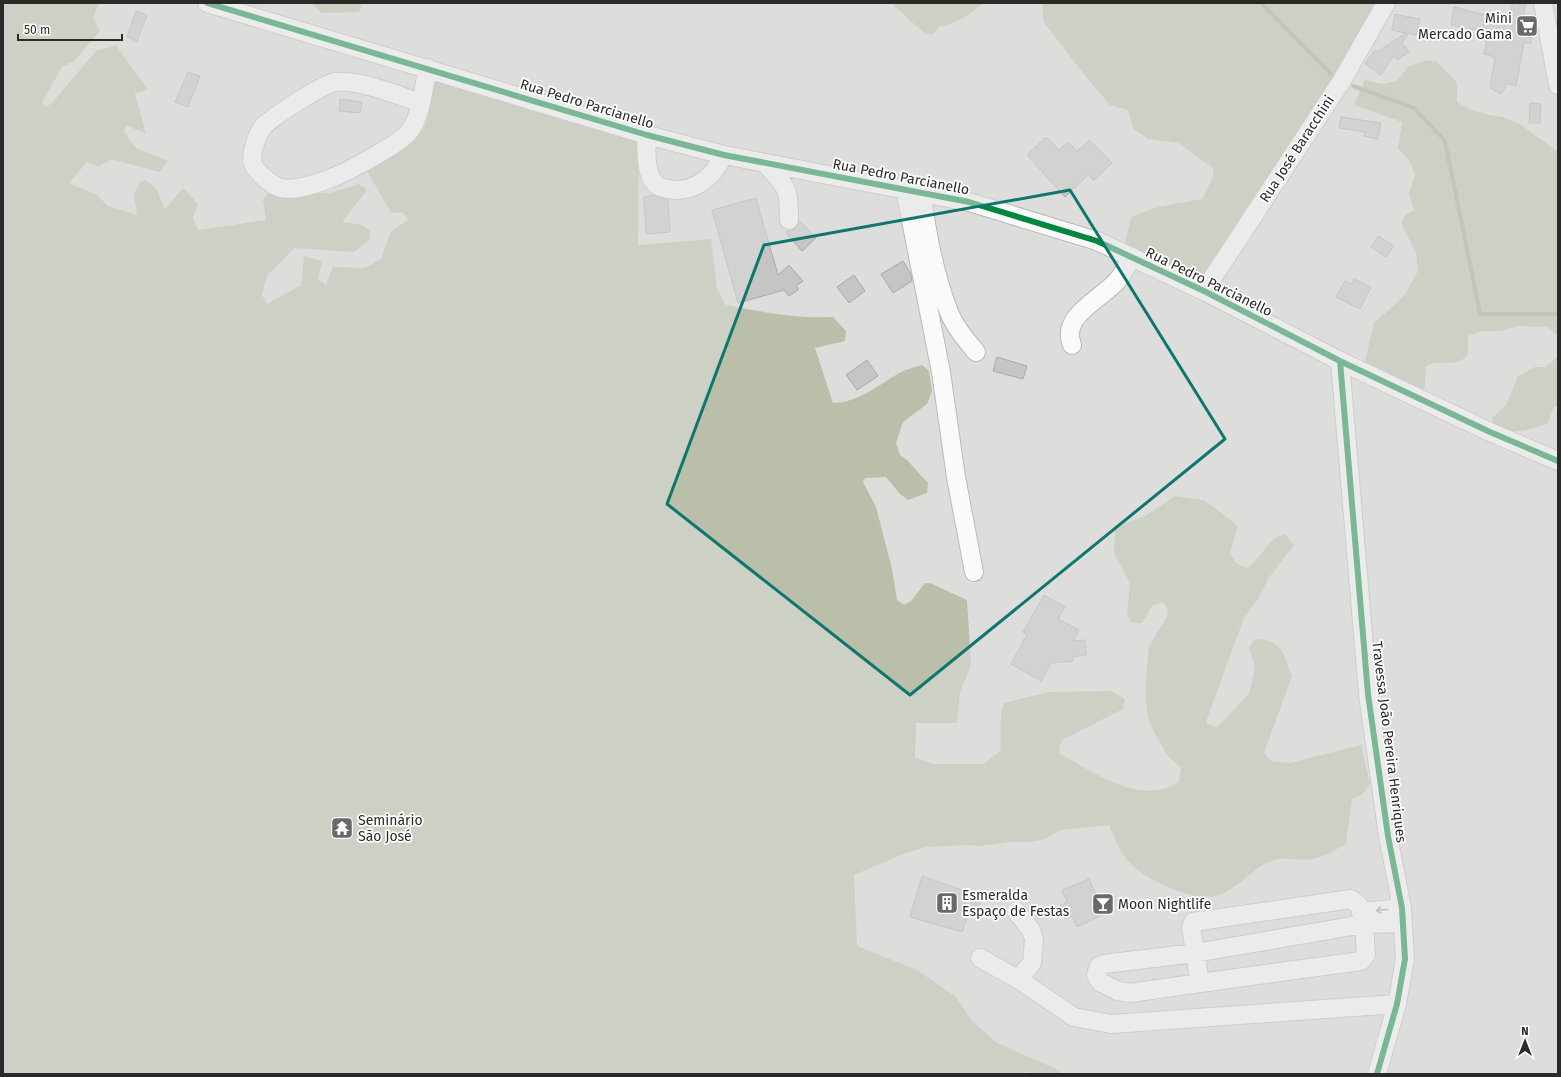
<svg xmlns="http://www.w3.org/2000/svg" width="1561" height="1077" viewBox="0 0 1561 1077" font-family="'Fira Sans',sans-serif">
	<style>
		.forest { fill: #b9bfa9 }
		.lines { fill: none; stroke-linecap: round; stroke-linejoin: round }
		.stream { stroke: #a2a88e; stroke-width: 4 }
		.building { fill: #c5c6c4; stroke: #a9aaa8 }
		.minor-casing { stroke: #b9bab8; stroke-width: 20 }
		.minor { stroke: #fafafa; stroke-width: 18 }
		.cycleway-casing { stroke: #fff; stroke-width: 8 }
		.cycleway { stroke: #00873e; stroke-width: 6 }
		.oneway { stroke: #9c9c9c }
		.marked { fill: none; stroke: #0f766e; stroke-width: 3; stroke-linejoin: round }
		.labels { text-anchor: middle; dominant-baseline: central; stroke-width: 3.5; stroke-linejoin: round; paint-order: stroke }
		.poi-label { font-size: 14px; fill: #2a2a29; stroke: #fff; text-anchor: start }
		.street-label { font-size: 14px; fill: #2a2a29; stroke: #fff }
	</style>
	<rect width="100%" height="100%" fill="#dddedc"/>
	<path class="forest" d="M3 3H99L93 18 100 31 74 61 62 67 42 102 46 107 52 103 96 51 116 45 148 90 135 93 146 134 126 125 124 132 136 148 168 161 159 172 111 159 99 167 87 162 69 183 97 195 108 206 137 215 134 194 140 182 146 180 157 190 165 209 183 188 198 204 193 218 198 230 266 220 263 199 268 194 330 193 359 184 367 190 342 222 362 225 370 230V240L354 252 294 248 267 276 262 295 267 304 301 285 304 256 322 261 318 279 326 285 333 267 365 268 381 259 391 231 408 220 403 212 391 213 366 169C385 159 417 147 425 125 430 110 431 93 434 79L639 141 638 245 711 239 717 289 726 305C762 312 796 319 833 317L846 331 845 341 815 348 833 403C858 403 880 384 901 372 907 369 915 367 922 365L929 371 932 391 927 404 903 422 896 443 900 455 908 461 928 483 927 493 908 500 900 494 886 477 865 478 863 482 876 507 892 569 897 600 904 605 911 601 925 583H930L967 600 971 665 960 692 957 723H916L915 758 934 764H984L1000 751C1002 735 998 717 1004 703L1049 692 1111 691 1125 699 1123 709 1062 740 1059 748 1060 754C1094 772 1141 807 1179 782L1181 768 1168 756 1155 734 1149 721 1146 702V680L1149 646 1168 615 1167 608 1162 602 1152 606 1142 623H1132L1127 614 1130 583 1114 553 1115 530 1124 524 1145 516 1175 496 1204 500 1238 526 1230 553 1236 563 1247 568C1262 558 1268 537 1285 534L1294 545 1268 579 1258 599 1244 618 1207 719V724L1217 727 1249 694 1255 667 1249 647 1255 639C1283 640 1283 653 1292 676L1264 753 1271 761 1290 763 1361 745 1370 784 1362 795 1352 799 1346 844C1336 849 1324 857 1313 859 1299 862 1285 855 1271 861 1251 869 1237 891 1215 896 1192 902 1142 878 1127 860 1119 851 1114 836 1109 825L1061 830 1042 840 1029 842H1009L980 846 967 845 927 847 903 854 854 875 857 946 917 970 956 997 971 1020 997 1043 1054 1068 1060 1071 1061 1074H1035L1025 1071 1023 1074H3Z
		M312 3H362L359 12 321 13Z
		M894 3H984C971 14 956 24 939 27L933 34 923 32 894 6Z
		M1043 3H1382L1209 273 1197 281 1125 243 1131 217 1157 207 1202 199 1213 177V168L1178 143 1148 139 1133 128 1128 110 1110 105 1079 68 1043 21Z
		M1426 60 1437 62 1457 83V102L1472 110 1490 115 1503 117 1520 124 1558 152V336L1546 327 1519 326 1501 331H1482L1468 336V355C1454 369 1442 358 1426 366L1424 395 1404 388 1365 361 1374 323 1404 296 1418 271 1416 253 1401 223 1405 215 1414 210 1409 193 1415 175 1410 162 1398 148 1402 122 1354 105 1365 80 1383 84 1397 81 1408 67Z
		M1558 357V407L1554 406 1548 423C1530 431 1513 434 1494 427L1492 418 1506 405 1518 376 1535 367H1545Z"/>
	<g class="lines">
		<path class="stream" d="M1261 3 1331 74
			M1353 86 1414 108 1445 141 1480 314H1558"/>
	</g>
	<path class="building" d="M1513 3H1526L1521 24 1534 27 1530 44 1524 42 1516 86 1508 83 1501 94 1490 88 1495 57 1484 54 1488 34 1485 32 1451 25 1454 7 1508 21Z
		M136 11 147 15 137 41 127 37Z
		M1395 14 1420 19 1416 35 1409 33 1402 43 1409 52 1397 60 1394 55 1381 75 1365 64 1375 50 1377 52 1406 33 1392 30Z
		M188 72 200 76 188 107 175 102Z
		M340 99 362 102 360 113 339 111Z
		M1530 103 1541 104 1540 123H1529Z
		M1341 117 1381 123 1378 139 1364 136 1365 132 1339 128Z
		M1046 137 1059 150 1068 142 1077 151 1089 140 1112 163 1094 180 1088 175 1065 197 1027 155Z
		M654 195 668 200 670 232 646 234 644 197Z
		M756 198 778 275 789 265 803 281 796 286 799 289 789 296 784 290 738 303 712 210Z
		M799 220 816 238 802 251 785 232 795 229Z
		M1378 236 1394 246 1386 257 1371 247Z
		M903 261 911 274 912 281 893 293 881 274Z
		M854 275 865 291 849 303 837 287Z
		M1354 279 1371 287 1360 309 1336 297 1345 281 1352 284Z
		M997 357 1027 366 1023 379 993 371Z
		M867 360 878 376 857 390 846 375Z
		M1044 595 1065 607 1058 619 1079 630 1073 641 1085 640 1086 655 1072 657 1073 661 1051 663 1041 681 1011 664 1027 634 1023 632Z
		M922 876 982 897 977 911 970 909 962 932 910 917Z
		M1089 879 1105 914 1077 927 1072 916 1065 919 1059 906 1067 902 1062 890Z"/>
	<g class="lines">
		<g class="minor-casing">
			<path id="minor" d="M207 3 647 135 724 155 969 202 1097 241 1204 291 1340 361 1490 432 1558 461
				M1543 3 1558 85
				M420 103C396 94 360 80 335 82 325 83 267 120 262 128 256 137 248 160 255 168 260 175 273 186 281 188 295 191 316 184 329 179 345 173 403 143 411 129 422 112 423 88 428 68
				M647 135C646 148 645 169 653 181 657 187 662 188 668 189 694 194 713 177 724 155
				M765 163C787 188 789 186 789 220
				M905 190 941 372 956 477 974 572
				M921 192C927 232 934 274 949 312 955 327 966 340 976 352
				M1204 291 1341 82 1386 3
				M1072 345C1060 316 1101 299 1117 281 1123 274 1127 265 1132 257
				M1340 361 1368 694 1388 836 1402 908 1405 959 1397 1004 1377 1074
				M1351 899 1359 905 1364 924 1366 955 1361 961 1200 983 1191 927 1193 922Z
				M1016 911 1031 930 1034 939 1032 963 1018 979
				M1361 912 1402 908
				M980 958 1018 979 1074 1017 1111 1024 1397 1004
				M1200 983 1130 993 1118 991 1100 982 1096 975 1099 966 1104 964 1195 953 1364 924 1403 923"/>
		</g>
		<use href="#minor" class="minor"/>
		<g class="cycleway-casing">
			<path id="cycleway" d="M207 3 647 135 724 155 969 202 1097 241 1204 291 1340 361 1490 432 1558 461
				M1340 361 1368 694 1388 836 1402 908 1405 959 1397 1004 1377 1074"/>
		</g>
		<use href="#cycleway" class="cycleway"/>
	</g>
	<defs><path id="oneway-shaft" d="M-6 0H5M1.5-3L5.5 0L1.5 3" fill="none" stroke-width="1.6" stroke-linecap="round" stroke-linejoin="round"/></defs>
	<use class="oneway" href="#oneway-shaft" transform="translate(1382 910) rotate(175)"/>
	<path d="M0 0H1561V1077H0ZM1070 190 1225 439 910 695 667 504 764 245Z" fill="#dddedc" fill-opacity=".55" fill-rule="evenodd"/>
	<path class="marked" d="M1070 190 1225 439 910 695 667 504 764 245Z"/>
	<defs>
		<g id="supermarket-square" transform="scale(1.15)"><rect x="-9" y="-9" width="18" height="18" rx="4" fill="#696968" stroke="#fff"/><path d="M-6-5.5h2.5l.6 2H6L4.5 2H-2.5L-4.4-4H-6ZM-1.5 3.2a1.3 1.3 0 1 0 .1 0ZM3 3.2a1.3 1.3 0 1 0 .1 0Z" fill="#fff"/></g>
		<g id="temple-square" transform="scale(1.15)"><rect x="-9" y="-9" width="18" height="18" rx="4" fill="#696968" stroke="#fff"/><path d="M0-6L5-2H3V0L6.5 2.5H4V6H1.5V3h-3V6H-4V2.5H-6.5L-3 0V-2H-5Z" fill="#fff"/></g>
		<g id="building-square" transform="scale(1.15)"><rect x="-9" y="-9" width="18" height="18" rx="4" fill="#696968" stroke="#fff"/><path d="M-4-6H4V6H1V3H-1V6H-4ZM-2.5-4.3h1.7v1.8h-1.7ZM.8-4.3h1.7v1.8H.8ZM-2.5-1h1.7V.8h-1.7ZM.8-1h1.7V.8H.8Z" fill="#fff"/></g>
		<g id="bar-square" transform="scale(1.15)"><rect x="-9" y="-9" width="18" height="18" rx="4" fill="#696968" stroke="#fff"/><path d="M-6-5H6L.8 .8V4.5H3.5V6h-7V4.5H-.8V.8Z" fill="#fff"/></g>
	</defs>
	<g fill-rule="evenodd">
		<use href="#supermarket-square" x="1527" y="26"/>
		<use href="#temple-square" x="342" y="828"/>
		<use href="#building-square" x="947" y="903"/>
		<use href="#bar-square" x="1103" y="904"/>
	</g>
	<g class="labels">
		<g class="poi-label">
			<text x="1512" y="18" text-anchor="end">Mini<tspan x="1512" dy="16">Mercado Gama</tspan></text>
			<text x="358" y="820">Seminário<tspan x="358" dy="16">São José</tspan></text>
			<text x="962" y="895">Esmeralda<tspan x="962" dy="16">Espaço de Festas</tspan></text>
			<text x="1118" y="904">Moon Nightlife</text>
		</g>
		<g class="street-label">
			<text transform="translate(587 104) rotate(17)">Rua Pedro Parcianello</text>
			<text transform="translate(1297 149) rotate(-57)">Rua José Baracchini</text>
			<text transform="translate(901 177) rotate(11)">Rua Pedro Parcianello</text>
			<text transform="translate(1209 282) rotate(26)">Rua Pedro Parcianello</text>
			<text transform="translate(1389 742) rotate(83)">Travessa João Pereira Henriques</text>
		</g>
	</g>
	<rect width="1561" height="1077" fill="none" stroke="#2a2a29" stroke-width="8"/>
	<g transform="translate(1525 1041)" stroke="#ffffff" stroke-width="3" paint-order="stroke">
	<path d="M0-3L7 15L0 10L-7 15Z" fill="#2a2a29"/>
	<text y="-6" font-size="11" font-weight="bold" text-anchor="middle" fill="#2a2a29">N</text>
	</g>
	<path d="M18 34v6h104v-6" fill="none" stroke="#2a2a29" stroke-width="2"/>
	<text x="24" y="34" font-size="12" fill="#2a2a29" stroke="#ffffff" stroke-width="3" paint-order="stroke">50 m</text>
</svg>
